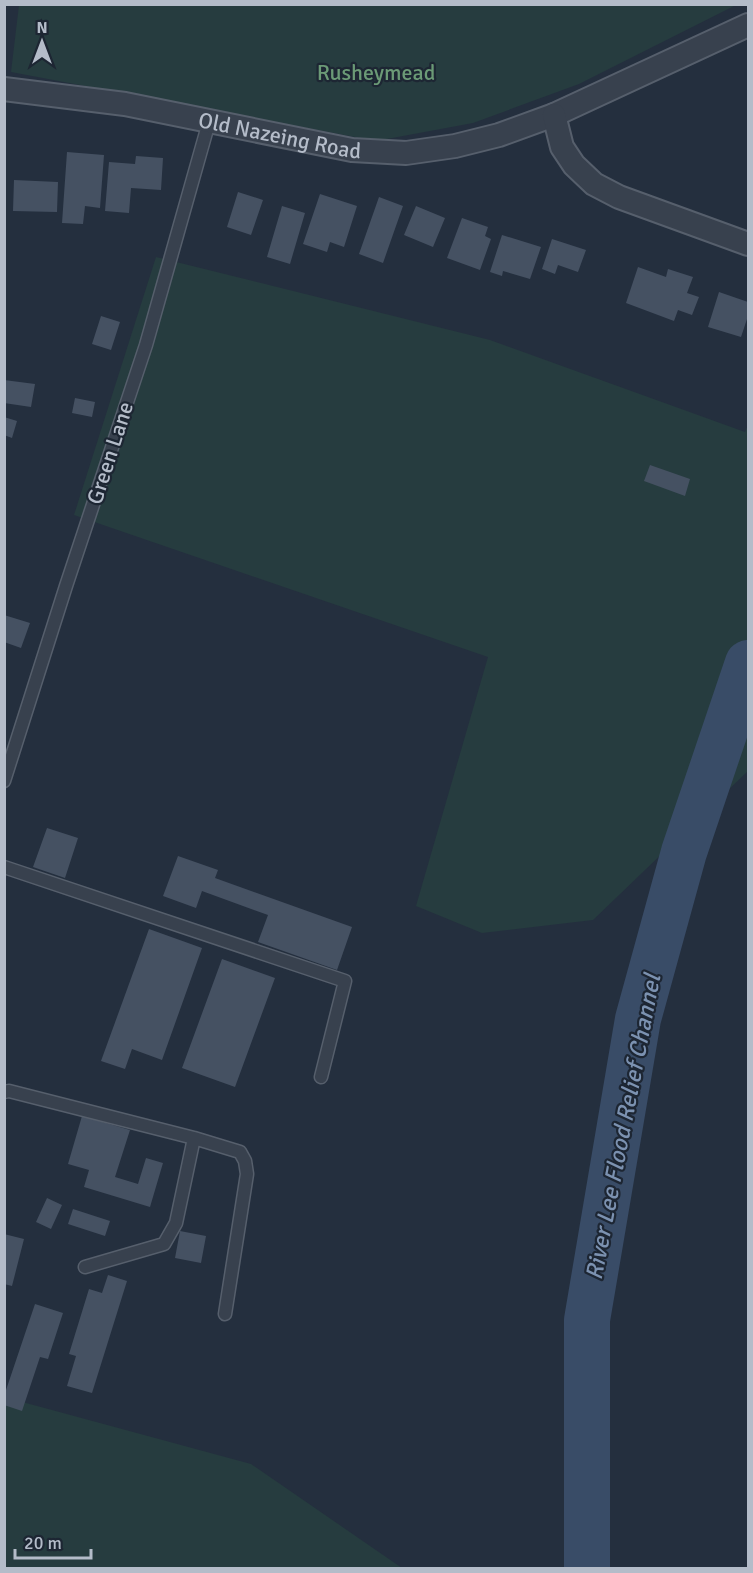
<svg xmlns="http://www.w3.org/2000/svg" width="753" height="1573" viewBox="0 0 753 1573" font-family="Signika,sans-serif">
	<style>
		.green { fill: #263c3f }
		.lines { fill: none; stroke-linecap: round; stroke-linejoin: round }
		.river { stroke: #394c67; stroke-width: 46 }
		.building { fill: #455162 }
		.service-casing { stroke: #565f6c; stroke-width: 15 }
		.minor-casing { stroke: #565f6c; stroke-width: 26 }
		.service { stroke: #38414e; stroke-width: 12 }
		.minor { stroke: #38414e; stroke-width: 22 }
		.labels { text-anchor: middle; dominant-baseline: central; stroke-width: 4.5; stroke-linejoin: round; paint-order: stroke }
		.park-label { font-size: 22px; fill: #6b9a76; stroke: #1d2633 }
		.street-label { font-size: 22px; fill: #b4bcc9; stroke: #1d2633 }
		.water-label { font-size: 24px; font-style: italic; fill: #7c92b1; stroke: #1d2633 }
	</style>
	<rect width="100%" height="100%" fill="#242f3e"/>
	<path class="green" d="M19 5H736L579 84 473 123 376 141 11 72Z
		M156 257 490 340 745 432 748 425V771L593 920 482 933 416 906 488 657 74 515Z
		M4 1397 251 1464 402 1568H5Z"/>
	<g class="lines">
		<path class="river" d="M587 1568V1320L638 1019 684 852 748 663"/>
	</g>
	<path class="building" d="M67 152 104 155 100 208 85 206 83 224 62 223Z
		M136 156 163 158 161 190 131 188 129 213 105 211 109 162 135 164Z
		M14 180 58 182 57 212 13 211Z
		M238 192 263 200 251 235 227 227Z
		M320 194 357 206 344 247 330 242 327 252 303 244Z
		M379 197 403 206 383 263 359 254Z
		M282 206 305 213 290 264 267 257Z
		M416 206 445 218 433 247 404 235Z
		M462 218 488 227 485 236 491 239 480 270 447 258Z
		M502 235 541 247 530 279 503 271 502 276 490 272Z
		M552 239 586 250 578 272 558 265 555 274 542 269Z
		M638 267 666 277 668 269 693 277 687 293 699 297 692 315 678 310 674 321 626 303Z
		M719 292 748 302V316L741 337 708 327Z
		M101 316 120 322 111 350 92 344Z
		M4 380 35 384 31 407 4 403Z
		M75 398 95 402 92 417 72 413Z
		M4 417 17 421 12 438 4 435Z
		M650 465 690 479 685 496 644 481Z
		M4 615 30 623 21 648 4 642Z
		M47 828 78 838 65 878 33 867Z
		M178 856 218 870 215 878 352 927 337 970 258 942 268 915 202 891 196 908 163 896Z
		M149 929 202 948 162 1060 132 1049 125 1069 101 1061Z
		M222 959 275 978 235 1087 182 1068Z
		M82 1116 130 1130 115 1177 138 1184 146 1158 163 1163 150 1207 84 1187 89 1170 68 1164Z
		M47 1198 62 1205 51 1229 36 1222Z
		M73 1209 110 1221 105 1236 68 1224Z
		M180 1231 206 1236 201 1263 175 1258Z
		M4 1234 24 1239 12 1286 4 1284Z
		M108 1275 127 1281 92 1393 67 1386 76 1356 69 1354 89 1289 102 1293Z
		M35 1304 63 1313 48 1359 40 1357 22 1411 4 1405V1396Z"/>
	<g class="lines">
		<g class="service-casing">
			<path id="service" d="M4 781 66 586 146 345 209 122
				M4 867 345 981 321 1077
				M4 1092 9 1091 194 1138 176 1223 164 1244 85 1267
				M194 1138 240 1152 245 1161 247 1174 225 1314"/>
		</g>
		<g class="minor-casing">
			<g id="minor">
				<path id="s1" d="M4 89 125 104 352 150 406 153 455 146 499 135 554 115 748 25"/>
				<path d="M554 115 562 147 574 165 594 184 619 197 748 244"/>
			</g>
		</g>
		<use href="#service" class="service"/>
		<use href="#minor" class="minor"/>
	</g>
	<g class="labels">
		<g class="park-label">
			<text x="376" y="72">Rusheymead</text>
		</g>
		<g class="street-label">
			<text stroke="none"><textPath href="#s1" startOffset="280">Old Nazeing Road</textPath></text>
			<text transform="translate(110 453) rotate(-72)">Green Lane</text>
		</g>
		<g class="water-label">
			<text transform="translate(623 1127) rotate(-79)">River Lee Flood Relief Channel</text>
		</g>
	</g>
	<rect width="753" height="1573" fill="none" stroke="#b4bcc9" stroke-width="12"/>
	<g transform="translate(42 42)" stroke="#1d2633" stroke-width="4.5" paint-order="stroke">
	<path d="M0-4.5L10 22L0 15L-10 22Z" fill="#b4bcc9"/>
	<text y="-9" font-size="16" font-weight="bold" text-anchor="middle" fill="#b4bcc9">N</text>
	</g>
	<path d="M15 1549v9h76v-9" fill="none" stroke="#b4bcc9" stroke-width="3"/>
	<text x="24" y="1549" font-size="18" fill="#b4bcc9" stroke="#1d2633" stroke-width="4.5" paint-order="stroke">20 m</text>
</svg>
